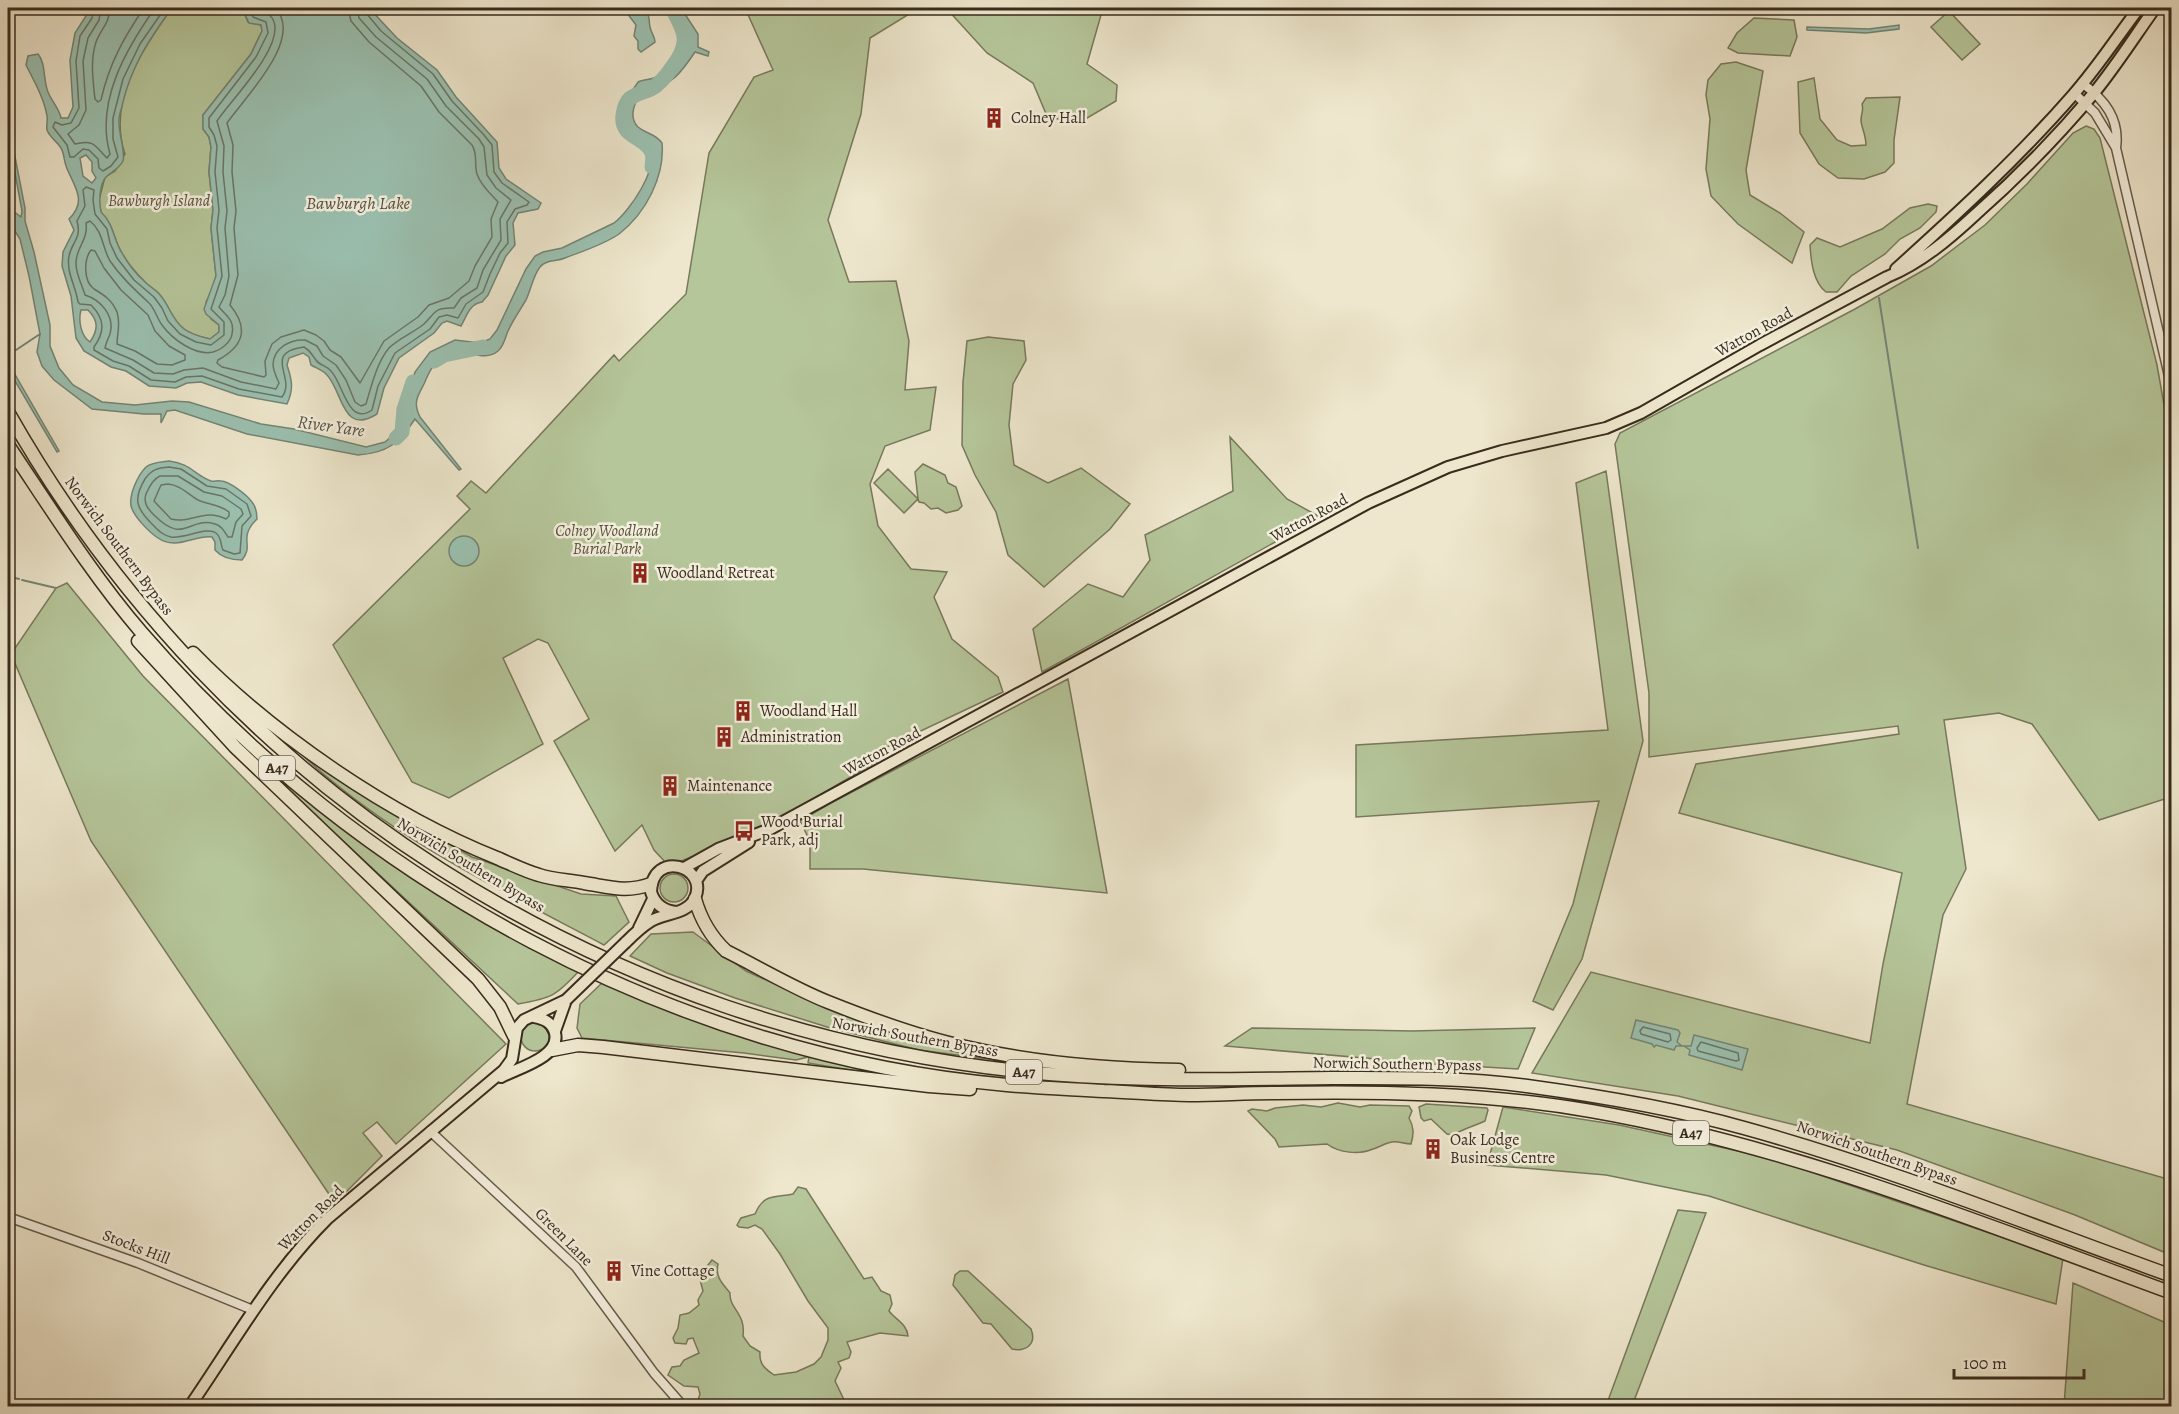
<svg xmlns="http://www.w3.org/2000/svg" width="2179" height="1414" viewBox="0 0 2179 1414" font-family="Alegreya,serif">
	<style>
		.green { fill: #b5c69a; stroke: #77795c; stroke-width: 1.5 }
		.water { fill: #9bc1b1; stroke: #748576; stroke-width: 1.5; fill-rule: evenodd }
		.lines { fill: none; stroke-linecap: round; stroke-linejoin: round }
		.shore { stroke: #6a7667; stroke-width: 1.5 }
		.stream { stroke: #748576; stroke-width: 2 }
		.river { stroke: #9bc1b1; stroke-width: 15 }
		.minor-casing { stroke: #665b49; stroke-width: 11 }
		.major-casing { stroke: #392c1d; stroke-width: 14 }
		.highway-casing { stroke: #392c1d; stroke-width: 15 }
		.minor { stroke: #f4efde; stroke-width: 8 }
		.major { stroke: #eee7cd; stroke-width: 10 }
		.highway { stroke: #eee7cd; stroke-width: 12 }
		.major-bridge-casing { stroke: #392c1d; stroke-width: 14; stroke-linecap: butt }
		.major-bridge { stroke: #eee7cd; stroke-width: 10 }
		.labels { text-anchor: middle; dominant-baseline: central; stroke-width: 5; stroke-linejoin: round; paint-order: stroke }
		.shield { fill: #f4efde; stroke: #716657; stroke-width: 1.5 }
		.shield-label { font-size: 15px; font-weight: bold; fill: #392c1d }
		.poi-label { font-size: 16px; fill: #392c1d; stroke: #f4efde; text-anchor: start }
		.park-label { font-size: 16px; font-style: italic; fill: #58523c; stroke: #f4efde }
		.street-label { font-size: 16px; fill: #392c1d; stroke: #f4efde }
		.water-label { font-size: 18px; font-style: italic; fill: #525142; stroke: #f4efde }
	</style>
	<rect width="100%" height="100%" fill="#eee7cd"/>
	<filter id="stains"><feTurbulence type="fractalNoise" baseFrequency=".00333" numOctaves="4"/><feColorMatrix values="0 0 0 0 .2 0 0 0 0 .09 0 0 0 0 .02 0 0 0 .5 -.17"/></filter>
	<radialGradient id="worn" r=".72"><stop offset=".6" stop-color="#630" stop-opacity="0"/><stop offset="1" stop-color="#630" stop-opacity=".3"/></radialGradient>
	<path class="green" d="M172 8H242L248 22 261 25 262 31 251 54 203 115V129L209 137 211 147 209 172 213 210 211 228 216 276 212 290 206 302 211 319 219 325V332L210 339C201 337 192 335 184 329 172 320 169 305 160 295 156 290 150 287 146 283 137 274 128 264 122 253 113 239 114 224 101 213L99 200 105 177 115 171 125 154C107 101 142 49 172 8Z
		M745 8H919L870 38 861 114 828 220 849 282 896 281 909 341 905 390 936 387 930 430 885 446 870 484 878 526 911 569 947 572 934 597 952 639 998 677 1003 692 872 754 876 762 767 826 679 862 666 863 654 850 642 825 615 851 554 741 589 719 548 643 538 639 503 658 543 744 449 798 412 782 333 645 470 509 457 496 471 481 486 493 614 355 619 361 686 294 709 153 754 77 773 70Z
		M946 8H1103L1087 64 1117 85 1116 101 1077 124 1047 116 1033 83 987 53Z
		M1949 11 1980 44 1962 60 1931 27Z
		M1754 18 1794 20 1797 37 1790 56 1738 53 1728 48 1737 33Z
		M1736 62 1763 71 1746 170 1750 195 1780 213 1804 232 1792 263 1738 224 1711 196 1706 169 1710 119 1706 95 1708 80 1721 64Z
		M1814 78 1820 119 1837 140 1851 146 1866 145C1866 134 1861 127 1861 120 1861 114 1864 110 1862 104L1866 98 1900 97 1894 140V163L1885 172 1864 179 1838 178 1819 164 1800 133 1798 82Z
		M2086 126 2094 129 2100 138 2157 365 2171 444V797L2099 820 2032 724 1999 713 1944 720 1966 869 1943 915 1907 1104 2171 1180V1255L2075 1215 1897 1150 1678 1096 1532 1073 1591 972 1870 1043 1883 964 1902 873 1679 813 1696 764 1899 734 1898 726 1649 757V693L1615 444 1620 433 1855 309 1931 266 1985 225 2027 184 2073 133Z
		M1928 204 1937 206 1936 212 1920 228 1900 239 1885 254 1851 276 1837 292H1826C1813 282 1811 261 1810 245L1817 238 1840 247 1882 229 1910 208Z
		M988 337 1024 341 1026 360 1013 384 1009 425 1014 465 1048 483 1081 468 1130 504 1110 529 1044 587 1008 555 996 512 975 475 962 445 963 382 967 341Z
		M1230 437 1287 499 1320 517 1042 672 1033 629 1088 584 1123 597 1150 560 1145 535 1233 491Z
		M923 464 945 475 948 483 956 487 962 506 958 510 946 513 938 508 931 509 924 503 919 502 918 499 904 513 874 483 888 469 918 499 915 472Z
		M1606 471 1643 741 1582 959 1553 1010 1533 1001 1573 904 1599 801 1356 817V745L1608 730 1576 483Z
		M67 583 143 676 506 1044 396 1144 377 1122 363 1133 382 1156 335 1203 91 841 11 654 56 588Z
		M1068 679 1107 893 863 869H810V841L800 821 829 804Z
		M241 742 313 805 353 836 464 911 578 972C555 997 551 998 518 1004L239 744Z
		M301 751 378 803 472 857 581 894 616 896 629 922 604 945C498 889 388 836 300 753Z
		M660 888a14 14 0 1 1 28 0a14 14 0 1 1-28 0Z
		M693 932 746 971 830 1009 1034 1065 919 1050 827 1027 735 998 667 973 630 956 651 934Z
		M603 982 808 1057 796 1060 744 1053 582 1038 577 1028 580 1004Z
		M521 1037a14 14 0 1 1 28 0a14 14 0 1 1-28 0Z
		M1252 1028 1412 1031 1535 1028 1518 1069 1434 1064 1225 1046Z
		M809 1057 862 1069V1072L808 1063Z
		M1338 1103 1360 1107 1370 1105 1409 1106 1412 1111 1409 1118C1414 1127 1414 1134 1411 1144 1404 1144 1398 1141 1392 1142 1385 1143 1380 1147 1373 1149 1359 1155 1339 1153 1327 1144L1279 1147 1275 1139 1248 1111 1252 1109 1267 1111 1275 1108 1303 1105 1321 1107Z
		M1426 1104 1487 1108 1488 1110 1485 1121C1474 1126 1463 1129 1453 1135L1447 1134 1431 1119 1424 1121 1421 1118 1419 1107Z
		M1503 1107 1619 1125 1770 1158 2063 1258 2056 1304 1924 1265 1709 1196 1606 1175 1487 1165Z
		M798 1187 806 1189 864 1279 872 1277 881 1291 890 1295 892 1304 889 1311C896 1320 907 1324 908 1336L880 1333 847 1342 851 1352 849 1358 838 1362 841 1368 835 1381 847 1406H707L698 1400 700 1394 698 1387 684 1386 668 1375 672 1367 680 1366 684 1360 699 1353 693 1338 688 1339 686 1344 675 1343 673 1338 678 1328 680 1315 689 1313 699 1305 698 1300 703 1291 699 1276 712 1260 718 1264C715 1277 722 1283 730 1293 729 1309 746 1313 743 1336L750 1346 760 1352C759 1364 765 1369 774 1375L796 1372 814 1364 821 1357 828 1340V1328L808 1301 780 1254 762 1229 755 1225 748 1228 739 1227 737 1225 741 1218 755 1214C764 1193 774 1198 793 1194Z
		M1678 1210 1706 1213 1632 1406H1606Z
		M960 1271H968L1031 1329C1037 1344 1026 1352 1012 1349L991 1324 983 1323 953 1285 955 1275Z
		M2073 1283 2171 1325V1406H2064Z"/>
	<path class="water" d="M87 8H172C150 38 132 65 123 102 122 108 119 114 119 120 118 131 126 155 123 161 119 169 112 171 106 177 99 185 99 202 101 212 114 224 113 239 122 253 128 264 136 274 145 282 150 287 156 290 160 295 169 305 172 320 184 329 192 335 201 337 210 339L219 332V325L206 314 204 309 216 276 211 228 213 210 209 172 211 147 209 137 203 129V115L251 54 262 31 261 25 249 23 242 8H369L397 38 437 70 456 97 497 142 499 168 506 179 541 203 538 209 518 213 513 223 515 245 506 256 488 295 482 302C469 304 467 316 461 326L447 321 442 323 434 333 399 358 384 388 377 414C342 436 343 392 327 375 323 370 316 368 311 365L309 357 303 353 289 358 287 365C292 380 294 389 287 404L238 395 201 382 187 383 176 388 149 386 126 371 111 367 84 351 76 338 71 296 62 266 63 252 74 230 69 219C88 200 74 187 66 166 64 160 64 153 61 148 57 141 50 138 47 130 46 125 48 121 47 116 44 98 34 81 26 65L28 56 38 54C46 63 43 80 48 92 52 102 59 108 61 118H68L73 107 70 60 75 33 86 16ZM86 155 92 162V171L96 178 92 183 83 176 80 158ZM81 310H88C99 321 98 330 90 342 81 336 78 321 81 310Z
		M618 8H645C651 19 648 16 650 27 651 33 655 36 655 42L641 52 638 49V41L634 36 636 25 627 13Z
		M668 8H681L698 34V47L709 52 708 56 695 52C683 70 670 89 646 89 636 97 627 116 638 127 646 134 655 133 662 143 665 176 646 213 619 234 603 245 583 251 565 258 556 262 547 259 540 267 533 276 531 289 526 300 520 310 513 320 508 331 505 338 504 346 498 351 480 366 455 339 435 364 430 369 427 377 424 384 417 397 413 403 420 417L461 469 459 470 415 419C399 443 388 453 358 455L247 434 175 410 167 411 161 423V414H144L92 409 54 380 42 366 37 352 40 334 29 276 20 239 8 220V207L21 217 22 211 8 135V121L25 208V221L34 252 50 325V346L59 368 73 385 102 402 135 405 172 401 189 402 261 424 294 429 366 447 385 442 400 429 405 416 408 394 415 372 430 352 455 340 480 343 490 339 497 330 526 269 535 256 543 252 562 248 614 223C629 212 660 167 650 148 644 138 631 135 624 126V103L638 82C644 79 651 80 657 77 668 73 688 48 686 36 684 26 673 16 668 8Z
		M1899 25V29L1866 33 1807 30V27L1869 29Z
		M8 357 9 364 59 451 57 452 11 374 8 372Z
		M169 461C192 464 193 474 211 481 214 482 217 480 221 481 229 481 247 495 252 502 256 507 257 513 257 519 237 539 255 544 242 560 232 560 222 558 215 550V542L212 537C196 534 176 551 158 538 149 532 134 517 131 506 129 494 138 475 146 467 152 462 161 462 169 461Z
		M449 551a15 15 0 1 1 30 0a15 15 0 1 1-30 0Z
		M1636 1020 1678 1030 1680 1033 1677 1042 1682 1046H1676L1674 1050 1656 1045 1654 1047 1652 1044 1631 1038Z
		M1694 1035 1748 1049 1742 1070 1689 1055 1690 1050 1684 1046H1691Z"/>
	<g class="lines">
		<path class="shore" d="M93 8 92 18 80 36 76 61 79 108 71 123 62 125 55 122 53 127 67 145 70 157H74L83 149 89 150 98 159 99 168 103 171 111 166 118 157 113 139V118L123 79 140 44 165 8
			M101 8 99 20 88 38 83 61 86 110 79 125 68 134 75 144C94 139 95 146 107 158L110 154C95 102 126 49 155 8
			M110 8C109 25 101 28 96 42 90 60 93 81 95 99L98 102 101 100C109 64 124 37 144 8
			M249 8 253 17 266 22 268 33 256 57 209 118V127L214 135 217 146 215 172 219 210 217 228 222 276 211 309 224 322V335L211 345 196 342 180 334 168 321 162 308 154 297 134 280 117 258 110 243 107 229 95 214 93 200 94 190 86 187 83 190 85 206 77 221C82 239 72 241 69 256 66 272 76 287 78 302L80 304 91 305C105 319 105 332 94 347V350L113 361 129 366 151 380 175 382 186 377 202 376 239 389 282 397C297 378 261 353 304 347 311 351 311 354 316 360 319 365 327 366 331 371 343 383 348 427 372 410L378 386 395 353 430 329 439 317 447 315 458 318 466 304 483 292 490 274 500 253 508 243 507 222 515 209 527 205 529 202 502 183 494 172 492 145 484 135 452 101 433 74 381 31 366 13 364 8
			M257 8C262 13 271 12 274 22 283 48 231 100 217 121L224 146 223 172 227 211 225 228 229 276 225 295 219 307C226 316 235 320 232 334 231 342 221 350 213 352 195 356 172 339 162 325 156 317 155 308 148 302 134 289 121 277 110 261 102 247 103 231 90 221L86 223C88 237 80 244 77 256 73 269 82 284 85 295 101 300 115 316 110 334 108 339 106 343 105 348L133 360 154 373 173 374 184 370 203 368 241 382 276 389 279 383C277 378 273 371 273 364 274 348 290 339 305 340L317 346 323 356 336 365 346 380 355 402 361 406 366 404C371 387 377 362 389 348 399 338 413 333 424 324 436 312 435 307 454 308L461 298 477 288 483 270 501 240 500 219 511 200 496 188 487 175 484 147 479 139 446 106 427 79 376 37 359 18 357 8
			M275 8C305 38 245 97 227 123L233 145 232 172 236 211 234 228 238 275 230 305C249 328 244 346 218 360L217 363 222 367 264 377 266 375 265 361 272 344 281 337 304 330 316 335 324 341 330 350 341 357 360 383 384 341 418 317 429 305 449 298 469 281 475 266 492 237 491 219 498 202C491 194 481 186 477 174 474 164 478 154 472 145L439 112 421 86 369 42 351 21 348 8
			M91 250 95 251 104 268 121 290 148 315 155 331 169 346 185 355V360L172 365 157 364 135 351 117 344C117 333 121 324 117 312 112 300 104 295 94 289 83 281 84 259 91 250Z
			M169 467 181 469 207 486 226 489 247 504 251 516 242 526 240 553 234 554 223 550C220 545 222 537 216 533 208 526 184 539 171 537 162 535 158 530 152 524 136 508 133 499 145 479 152 469 158 468 169 467Z
			M160 476H178L204 492 222 496 241 509 243 514 236 522 232 537H228C224 531 222 526 215 524 188 516 185 546 154 515 148 509 143 503 146 494 149 487 153 479 160 476Z
			M168 484C180 485 188 494 198 500 209 505 219 504 229 512V516L226 519C203 508 192 524 171 519L154 501 161 485Z
			M1643 1027 1670 1034 1671 1040 1668 1042 1641 1034 1640 1031Z
			M1701 1042 1738 1053 1739 1060 1736 1061 1698 1051 1697 1048Z"/>
		<path class="stream" d="M1879 298 1918 548
			M16 350 40 334
			M8 576 19 579
			M22 580 56 588"/>
		<path class="river" d="M652 167C653 161 654 154 650 149 641 136 620 136 623 115 626 94 635 96 651 89 660 84 667 75 673 66 691 42 685 32 672 8
			M434 361 444 355 483 347
			M396 438 402 432 404 409 413 382"/>
		<g class="minor-casing">
			<path id="minor" d="M2082 83C2105 100 2120 119 2116 148L2172 389
				M2074 93 2095 113 2116 148
				M430 1131 576 1267 654 1373 683 1406
				M8 1217 138 1263 253 1310"/>
		</g>
		<g class="major-casing">
			<path id="major" d="M1896 269C1958 213 2018 158 2073 95 2097 68 2117 37 2139 8
				M684 868 718 849 770 829 1368 503 1448 467 1502 451 1606 428 1641 413 1760 345 1887 277C1921 263 1949 239 1976 214 2018 177 2058 136 2094 93 2116 66 2135 36 2155 8
				M696 881 703 871 749 842
				M639 928 653 899
				M625 943C633 935 641 927 651 921 665 913 688 914 695 898 709 866 652 849 651 892 655 905 664 911 677 912
				M555 1031 566 1000
				M501 1077C518 1068 561 1057 555 1033 552 1022 544 1019 534 1017
				M190 1406C234 1342 272 1274 327 1219L504 1070 512 1059 517 1028 524 1020 566 1000"/>
		</g>
		<g class="highway-casing">
			<path id="highway" d="M8 412C222 790 605 1033 1038 1073 1135 1082 1234 1079 1332 1078 1397 1078 1462 1077 1527 1086 1600 1096 1673 1108 1744 1128 1889 1168 2030 1225 2172 1276
				M8 445C51 509 92 575 142 633 358 883 677 1056 1007 1085 1039 1088 1072 1089 1104 1091 1133 1092 1161 1095 1189 1095 1218 1095 1246 1093 1275 1093 1379 1091 1487 1093 1591 1111 1792 1146 1981 1223 2172 1293
				M138 641 235 747 478 979 500 1007 514 1036
				M193 653C273 735 390 815 497 858 511 864 525 871 539 875 554 880 570 880 584 883 610 887 626 893 651 884
				M695 899C701 920 710 936 726 951 760 968 793 988 828 1002 873 1020 919 1037 966 1047 1034 1063 1110 1069 1179 1070
				M552 1050 578 1045 603 1047 929 1086 970 1089"/>
		</g>
		<use href="#minor" class="minor"/>
		<use href="#major" class="major"/>
		<use href="#highway" class="highway"/>
		<g class="major-bridge-casing">
			<path id="major-bridge" d="M566 1000 625 943"/>
		</g>
		<use href="#major-bridge" class="major-bridge"/>
	</g>
	<defs>
		<g id="building-bare" transform="scale(1.62)"><path d="M-4-6H4V6H1V3H-1V6H-4ZM-2.5-4.3h1.7v1.8h-1.7ZM.8-4.3h1.7v1.8H.8ZM-2.5-1h1.7V.8h-1.7ZM.8-1h1.7V.8H.8Z" fill="#8f2418" stroke="#f4efde" stroke-width="2.5" paint-order="stroke"/></g>
		<g id="bus-bare" transform="scale(1.62)"><path d="M-5-6H5V4H4V6H2V4H-2V6H-4V4H-5ZM-3.5-4V0h7V-4ZM-3.5 1.2v1.5H-2V1.2ZM2 1.2v1.5H3.5V1.2Z" fill="#8f2418" stroke="#f4efde" stroke-width="2.5" paint-order="stroke"/></g>
	</defs>
	<g fill-rule="evenodd">
		<use href="#building-bare" x="994" y="118"/>
		<use href="#building-bare" x="640" y="573"/>
		<use href="#building-bare" x="743" y="711"/>
		<use href="#building-bare" x="724" y="737"/>
		<use href="#building-bare" x="670" y="786"/>
		<use href="#bus-bare" x="744" y="831"/>
		<use href="#building-bare" x="1433" y="1149"/>
		<use href="#building-bare" x="614" y="1271"/>
	</g>
	<g class="labels">
		<g class="shield">
			<rect x="259" y="756" width="36" height="24" rx="4.5"/>
			<rect x="1006" y="1060" width="36" height="24" rx="4.5"/>
			<rect x="1673" y="1121" width="36" height="24" rx="4.5"/>
		</g>
		<g class="shield-label">
			<text x="277" y="768">A47</text>
			<text x="1024" y="1072">A47</text>
			<text x="1691" y="1133">A47</text>
		</g>
		<g class="poi-label">
			<text x="1011" y="118">Colney Hall</text>
			<text x="657" y="573">Woodland Retreat</text>
			<text x="760" y="711">Woodland Hall</text>
			<text x="741" y="737">Administration</text>
			<text x="687" y="786">Maintenance</text>
			<text x="761" y="822">Wood Burial<tspan x="761" dy="18">Park, adj</tspan></text>
			<text x="1450" y="1140">Oak Lodge<tspan x="1450" dy="18">Business Centre</tspan></text>
			<text x="631" y="1271">Vine Cottage</text>
		</g>
		<g class="park-label">
			<text x="159" y="201">Bawburgh Island</text>
			<text x="607" y="531">Colney Woodland<tspan x="607" dy="18">Burial Park</tspan></text>
		</g>
		<g class="street-label">
			<text transform="translate(1754 332) rotate(-29)">Watton Road</text>
			<text transform="translate(1309 518) rotate(-28)">Watton Road</text>
			<text transform="translate(119 546) rotate(53)">Norwich Southern Bypass</text>
			<text transform="translate(882 751) rotate(-28)">Watton Road</text>
			<text transform="translate(471 865) rotate(31)">Norwich Southern Bypass</text>
			<text transform="translate(915 1037) rotate(10)">Norwich Southern Bypass</text>
			<text transform="translate(1397 1064) rotate(1)">Norwich Southern Bypass</text>
			<text transform="translate(1877 1153) rotate(19)">Norwich Southern Bypass</text>
			<text transform="translate(311 1218) rotate(-45)">Watton Road</text>
			<text transform="translate(564 1237) rotate(45)">Green Lane</text>
			<text transform="translate(136 1247) rotate(21)">Stocks Hill</text>
		</g>
		<g class="water-label">
			<text x="358" y="203">Bawburgh Lake</text>
			<text transform="translate(331 426) rotate(8)">River Yare</text>
		</g>
	</g>
	<rect width="2179" height="1414" fill="none" stroke="#eee7cd" stroke-width="30"/>
	<rect x="9" y="9" width="2161" height="1396" fill="none" stroke="#392c1d" stroke-width="3"/>
	<rect x="15" y="15" width="2149" height="1384" fill="none" stroke="#392c1d" stroke-width="1.5"/>
	<path d="M1954 1369v9h130v-9" fill="none" stroke="#392c1d" stroke-width="3"/>
	<text x="1963" y="1369" font-size="18" fill="#392c1d" stroke="#f4efde" stroke-width="4.5" paint-order="stroke">100 m</text>
	<rect width="100%" height="100%" filter="url(#stains)"/>
	<rect width="100%" height="100%" fill="url(#worn)"/>
</svg>
